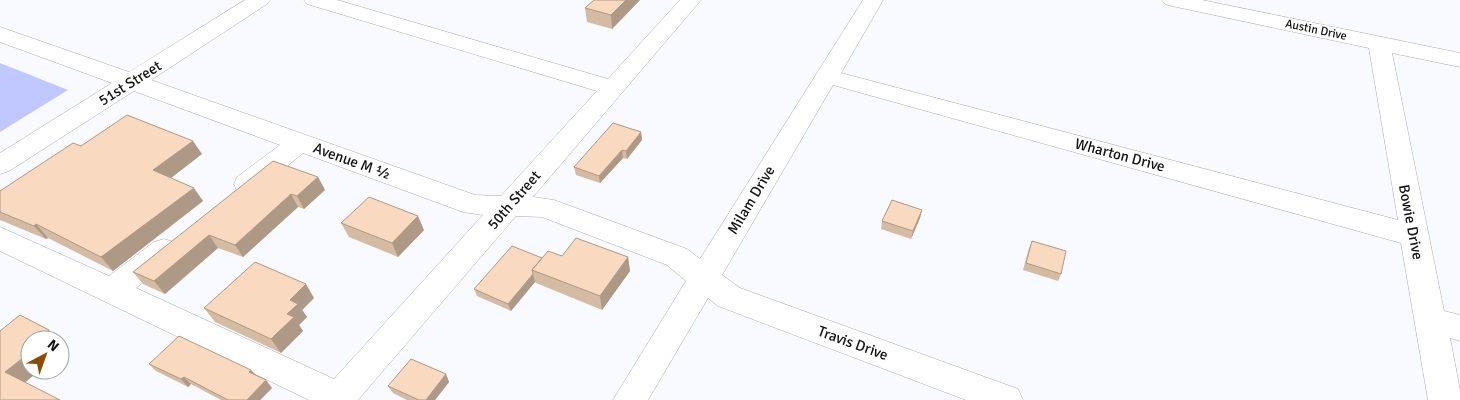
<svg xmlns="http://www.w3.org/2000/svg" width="1460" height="400" viewBox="0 0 1460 400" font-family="Signika,sans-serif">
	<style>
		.green { fill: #c1c7ff }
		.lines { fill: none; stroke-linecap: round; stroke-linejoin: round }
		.minor-casing { stroke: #a9aab0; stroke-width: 1 }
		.minor { fill: #fff; fill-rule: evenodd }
		.wall { fill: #d6bba4 }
		.shaded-wall { fill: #ae9886 }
		.building { fill: #f9d9bf; stroke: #ae9886 }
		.labels { text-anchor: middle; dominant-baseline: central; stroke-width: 4; stroke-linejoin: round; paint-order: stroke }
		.far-street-label { font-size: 12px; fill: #111113; stroke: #fff }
		.street-label { font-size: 15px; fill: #111113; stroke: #fff }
	</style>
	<rect width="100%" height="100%" fill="#f9faff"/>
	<path class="green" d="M0 63 68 90 0 132Z"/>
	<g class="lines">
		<g class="minor-casing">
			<path id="minor" d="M245 0H270L267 4 151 80 475 195 501 196 597 91 307 4 304 0H337L608 79 680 0H701L533 197 554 200 687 249 700 259 863 0H883L841 73 1398 220 1369 48 1172 6 1165 4 1162 0H1202L1460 53V67L1392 53 1444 311 1460 315V341L1450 338 1460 390V400H1428L1401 243 833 85 722 275 740 288 1018 389 1023 400H966L718 306 708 298 648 400H613L686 281 667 265 542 217 516 216 358 400H309L0 251V227L109 276 154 242 164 239 174 242 179 250 174 258 136 288 334 379 483 215 463 212 303 153 257 191 247 194 237 191 234 184 237 177 280 145 134 91 9 171 0 174V153L112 83 0 42V27L129 72Z"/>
		</g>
		<use href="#minor" class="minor"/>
	</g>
	<path class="wall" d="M640 0 612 29 587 22 585 8Z
		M641 132 642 140 627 159 623 158 600 183 576 175 574 167Z
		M81 146 202 154 171 178 203 201 113 271 48 238 46 239 0 220V191Z
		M318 177 325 190 304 209 298 207 243 257 218 248 165 294 143 284 133 272Z
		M922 210 920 218 911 239 881 229 882 221Z
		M341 223 424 230 398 257 349 237Z
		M1032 241 1061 274 1058 281 1023 270 1029 248Z
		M562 256 628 257 630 271 602 310 536 283 535 282 511 311 477 296 474 289 542 258Z
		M314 298 302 310 307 317 299 325 303 331 281 353 215 322 204 308Z
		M149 364 251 370 256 375 272 388 260 400H221L191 384 188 387 156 371Z
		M446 374 449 382 435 400H407L393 393 388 386Z"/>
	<path class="shaded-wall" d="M626 0H640L612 29 611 15Z
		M641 132 642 140 627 159 626 151Z
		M193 141 202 154 163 184 153 170Z
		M622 150 623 158 600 183 599 176Z
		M318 177 325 190 304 209 297 196Z
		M194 188 203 201 113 271 101 257Z
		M291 194 298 207 243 257 235 245Z
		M922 210 920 218 911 239 913 231Z
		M418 216 424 230 398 257 392 243Z
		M36 224 48 238 46 239 34 226Z
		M209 235 218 248 165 294 154 281Z
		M628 257 630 271 602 310 600 296Z
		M533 274 535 282 511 311 508 304Z
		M306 284 314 298 302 310 307 317 299 325 303 331 281 353 271 339 287 314 290 300Z
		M49 330 60 340H36Z
		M60 340 63 343 60 346Z
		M30 345V370H40L21 386 5 372 23 351Z
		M251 370 257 377 249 372Z
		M446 374 449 382 435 400H426Z
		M184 377 191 384 188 387 181 379Z
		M266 380 272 388 260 400H247Z"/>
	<path class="building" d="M594 0H626L611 15 585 8Z
		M127 115 193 141 153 170 194 188 101 257 36 224 34 226 0 212V191L73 143 81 146Z
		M613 123 641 132 626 151 622 150 599 176 574 167Z
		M273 161 318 177 297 196 291 194 235 245 209 235 154 281 133 272Z
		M369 197 418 216 392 243 341 223Z
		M892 200 922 210 913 231 882 221Z
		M576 238 628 257 600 296 532 270 548 251 562 256Z
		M1032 241 1066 251 1061 274 1026 263Z
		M512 246 542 258 532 270 533 274 508 304 474 289Z
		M255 262 306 284 290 300 298 304 287 314 294 317 271 339 204 308Z
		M20 315 49 330 36 340H30V345L23 351 28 354 5 372 60 400H0V331Z
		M179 336 251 370 249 372 266 380 247 400H228L184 377 181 379 149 364Z
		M411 359 446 374 426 400H419L388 386Z"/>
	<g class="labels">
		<g class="far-street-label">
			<text transform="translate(1316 30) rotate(12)">Austin Drive</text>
		</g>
		<g class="street-label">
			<text transform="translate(130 83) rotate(-32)">51st Street</text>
			<text transform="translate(1120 155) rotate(15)">Wharton Drive</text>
			<text transform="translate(352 161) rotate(20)">Avenue M ½</text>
			<text transform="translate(514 200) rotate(-49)">50th Street</text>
			<text transform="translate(751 200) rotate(-59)">Milam Drive</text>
			<text transform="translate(1411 222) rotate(79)">Bowie Drive</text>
			<text transform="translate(853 343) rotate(20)">Travis Drive</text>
		</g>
	</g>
	<g transform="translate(45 355) rotate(41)"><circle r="24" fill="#ffffff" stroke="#a0a0a1"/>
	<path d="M0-4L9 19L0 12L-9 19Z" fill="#884c08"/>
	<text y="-8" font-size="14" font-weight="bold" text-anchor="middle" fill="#111113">N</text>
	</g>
</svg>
